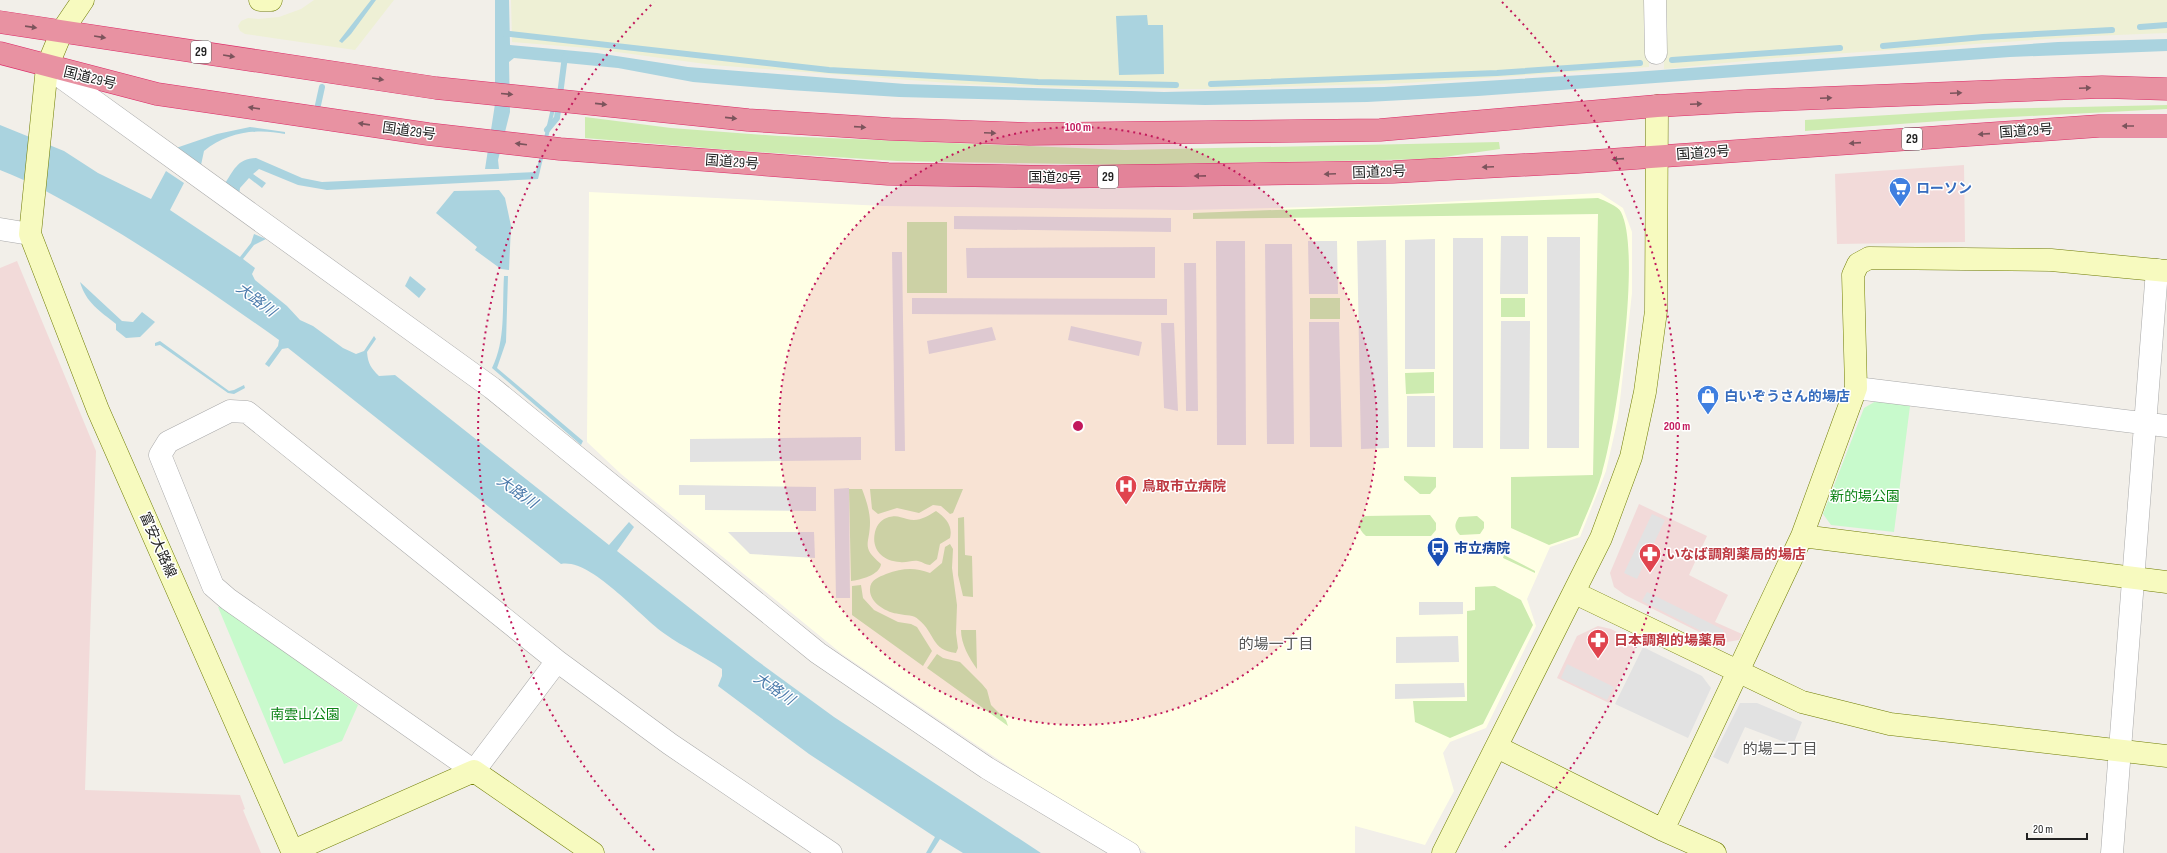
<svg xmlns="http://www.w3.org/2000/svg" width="2167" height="853" viewBox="0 0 2167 853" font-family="'Sofia Sans Condensed','Noto Sans JP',sans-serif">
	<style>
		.commercial { fill: #f2dad9 }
		.education { fill: #ffffe5 }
		.farmland { fill: #eef0d5 }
		.grass { fill: #cdebb0 }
		.park { fill: #c8facc }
		.parking { fill: #e2e2e2 }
		.water { fill: #aad3df }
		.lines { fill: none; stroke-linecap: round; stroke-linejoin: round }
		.stream { stroke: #aad3df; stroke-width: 6 }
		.street-casing { stroke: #a9a9a9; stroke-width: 23 }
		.secondary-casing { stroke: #707d05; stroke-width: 23 }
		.highway-casing { stroke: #dc2a67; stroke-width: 23 }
		.street { stroke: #fff; stroke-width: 22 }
		.secondary { stroke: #f7fabf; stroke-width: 22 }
		.highway { stroke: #e892a2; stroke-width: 22 }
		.oneway { fill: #7b545c }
		.ring { fill: none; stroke: #c2185b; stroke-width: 2; stroke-dasharray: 2 4 }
		.labels { text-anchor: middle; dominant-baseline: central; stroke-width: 3; stroke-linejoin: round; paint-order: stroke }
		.shield { fill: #fff; stroke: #646464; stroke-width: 1 }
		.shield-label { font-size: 13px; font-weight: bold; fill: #222 }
		.street-label { font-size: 14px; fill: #222; stroke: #fff }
		.shop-label { font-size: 14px; font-weight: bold; fill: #366cbe; stroke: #fff; text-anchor: start }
		.health-label { font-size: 14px; font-weight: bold; fill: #be3a42; stroke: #fff; text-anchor: start }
		.park-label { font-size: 14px; fill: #0c8416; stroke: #fff }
		.transit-label { font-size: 14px; font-weight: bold; fill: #164399; stroke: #fff; text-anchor: start }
		.water-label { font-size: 15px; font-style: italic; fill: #4a7aab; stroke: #fff }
		.neighbourhood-label { font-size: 15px; fill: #555; stroke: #fff }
		.centre { fill: #c2185b; stroke: #fff; stroke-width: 2 }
		.ring-label { font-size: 12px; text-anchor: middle; font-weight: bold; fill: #c2185b; stroke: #fff; stroke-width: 3; stroke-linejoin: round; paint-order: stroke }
	</style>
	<rect width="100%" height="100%" fill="#f2efe9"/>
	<path class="commercial" d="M1964 165 1965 242 1837 244 1835 174Z
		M17 261 96 451 85 790 240 795 245 809 243 810 261 853H0V268Z
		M1639 504 1707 536 1689 575 1728 595 1715 622 1742 634 1739 640 1721 643 1625 595 1614 587 1610 573Z
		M1598 626 1611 629 1638 643 1609 703 1557 678 1577 636Z"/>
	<path class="education" d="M589 192 884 206 1185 210 1390 205 1600 193 1623 208 1632 232V293L1618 418 1606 471 1580 537 1550 547 1527 599 1536 626 1486 728 1450 742 1443 753 1454 791 1425 845 1355 826V853H1147L1036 785 842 654 621 474 587 442Z"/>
	<path class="farmland" d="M314 0H394L355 50 259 36 245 34 240 31 238 26 241 21 248 18 258 19 279 17 301 9Z
		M511 0H1648L1649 67 1407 83 1209 89H1105L962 84 713 65 587 48 512 42Z
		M1663 0H2167V33L2091 36 1776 58 1664 69Z"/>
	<path class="grass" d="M2167 105V109L1954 120 1805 131V120L1990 109Z
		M585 117 671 128 779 136 1125 150 1499 142 1500 149 1430 159 1124 165 897 161 742 151 585 138Z
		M1598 198C1605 201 1618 206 1621 212 1642 252 1616 427 1602 473 1596 494 1586 515 1578 535L1549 545 1511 528V477L1593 475 1598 214 1193 219V213Z
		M907 222H947V293H907Z
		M1310 298H1340V319H1310Z
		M1501 298H1525V317H1501Z
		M1434 372V393L1406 394 1405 373Z
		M1404 476 1436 477V487L1430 494H1420L1404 480Z
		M849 489H862C866 499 870 512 870 522 870 545 860 546 881 564 880 575 860 580 851 581Z
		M870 489H963L953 513 950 514 941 506 933 505 919 513 897 508 878 514 872 509Z
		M936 511C946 518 953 526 950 538L940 544 937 559 930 565C926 565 923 562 918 561 912 560 906 563 900 562 882 561 871 549 875 532 877 524 882 519 889 517 897 515 900 517 907 519 919 522 926 517 936 511Z
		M1430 515 1436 523V530L1431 536H1366C1358 529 1356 522 1365 516Z
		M1477 516 1484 522V528L1480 534 1460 535C1454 529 1454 524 1459 517Z
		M964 517 965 555 972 556 973 597 963 596 958 575V518Z
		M950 544 953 549 952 568 957 605 956 633 958 648 956 653C931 650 935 633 919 620 913 614 907 616 899 614 887 613 869 603 870 589 870 580 879 577 886 574 903 568 914 567 930 573L942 563 945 547Z
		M1504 555 1535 571V573L1503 558Z
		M861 585 863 598 874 610 898 622 911 624 917 627 932 651 923 666 852 615V586Z
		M1495 586 1521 600 1533 625 1483 724 1450 738 1415 722 1413 701H1467V611L1475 610V587Z
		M961 630H976L977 669C969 658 961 644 961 630Z
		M937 654 943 658 960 662 982 684 987 690 991 705 1006 720 1008 726 927 668Z"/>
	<path class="park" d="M1876 401 1910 406 1894 532 1831 525 1823 514 1864 408Z
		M222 606 358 705 342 741 284 764 218 607Z"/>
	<path class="parking" d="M954 216 1171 218V232L954 229Z
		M1501 236H1528V294H1500Z
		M1547 237H1580L1579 448H1547Z
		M1453 238H1483V448H1453Z
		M1435 239V369H1405V240Z
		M1386 240 1389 448 1361 449 1357 241Z
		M1216 241H1245L1246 445H1217Z
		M1308 241H1337L1338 294H1309Z
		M1265 244H1292L1294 444H1267Z
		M1155 247V278H967L966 248Z
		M892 252H902L905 451H895Z
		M1184 263H1196L1198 411H1186Z
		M912 298 1167 299V315L912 314Z
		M1501 321H1530L1529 449H1500Z
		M1309 322H1339L1342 447H1310Z
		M1161 323H1174L1178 411 1164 408Z
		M1071 326 1142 342 1139 356 1068 340Z
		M992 327 996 340 929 354 927 341Z
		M1407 396H1435V447H1407Z
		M861 437V460L690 462V439Z
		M679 485 816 487V511L705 510V495H679Z
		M849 488 850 598H836L834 489Z
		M1652 514 1665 520 1637 579 1624 573Z
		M728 532H814L815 558 750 554Z
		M1647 592 1724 630 1719 640 1642 601Z
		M1419 602H1463V614L1419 615Z
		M1458 636 1459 662 1396 663V637Z
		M1643 647 1702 676 1711 688 1688 738 1615 704Z
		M1567 664 1614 687 1607 700 1561 678Z
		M1464 683 1465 697 1395 699V684Z
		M1740 703H1757L1802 722 1793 745 1745 727 1728 764 1713 757Z"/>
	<path class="water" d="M371 0H376L351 34 342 43 339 41Z
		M495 0H509L510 45 597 53 688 67 905 84 1164 92 1384 87 1633 72 2058 42 2167 39V51L2010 57 1478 96 1367 102 1205 105 899 97 789 90 693 82 618 68 514 58 509 62 510 112 498 160 499 169H485L495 104Z
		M1147 15 1148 25H1163L1164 74 1119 75 1116 16Z
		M552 104 556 105 538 179 327 190 298 185 259 169 253 174 266 183 262 188 249 178 240 188 239 195 224 185C233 172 237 158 256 158L302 178 322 182 536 172Z
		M0 125 64 151 98 173 151 199 166 171 184 183 170 210 240 257 251 243 254 234 266 239 254 245 243 259 255 268 252 274 255 280 287 306 300 320 313 326 343 348 356 354 364 351 374 336 376 339 367 352C368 364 371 368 379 376L395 375 609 545 629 522 634 527 617 551 756 660 834 717 1041 853H963L940 839 931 853H926L935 837 809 754 718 686 722 676V669C704 656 683 647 665 634 640 617 591 558 561 564L288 348 282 349 269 367 265 364 278 346 279 340C217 296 155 253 89 215 61 199 31 182 0 170Z
		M250 127 285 132V134C257 128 227 132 204 151L201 165 176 148 217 134Z
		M499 190 505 198 511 226 509 270 501 269 475 250 477 247 436 213 454 191Z
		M410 276 426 289 419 298 405 286Z
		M504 276H508L506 342 497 368 583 441 581 445 492 368C506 340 502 307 504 276Z
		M80 282 122 321 133 322 142 312 155 322 140 337 126 338 116 330V324C100 311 86 303 80 282Z
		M160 341 229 391 234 390 244 385 245 388 234 394 228 393 160 345 155 346V343Z"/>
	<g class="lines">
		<path class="stream" d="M2140 27 2167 25
			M502 33 829 70 1038 82 1176 85
			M1883 46 1983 37 2112 30
			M1672 60 1840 48
			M1211 84 1497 73 1640 63
			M318 105 322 87
			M547 130 557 118 565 56"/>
		<g class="street-casing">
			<path id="street" d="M1655 0 1656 53
				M47 67 492 388 818 653 987 768 1129 853
				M0 229 30 234
				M1856 388 2167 426
				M557 661 474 771 228 599 213 586 160 455 168 442 230 411 247 412 557 661 670 744 831 853
				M2112 853 2157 270"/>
		</g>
		<g class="secondary-casing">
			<path id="secondary" d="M83 0 62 31 47 67 30 234 98 410 293 853
				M260 0H271
				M1802 536 2167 582
				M1575 593 1802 702 1890 724 2167 756
				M1497 747 1663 830 1715 853
				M1663 830 1802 536 1856 388 1853 275 1858 264 1869 258 2051 260 2167 271
				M293 851 474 771 593 853
				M1443 853 1601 538 1631 457 1645 392 1656 311 1657 106"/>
		</g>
		<g class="highway-casing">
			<path id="highway" d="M0 22 436 88 748 120 890 129 1029 134 1380 130 1657 106 1745 101 2102 87 2167 89
				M0 53 157 94 428 134 560 149 888 174 1058 177 1393 172 1579 162 2099 126H2167"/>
		</g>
		<use href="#street" class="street"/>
		<use href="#secondary" class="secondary"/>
		<use href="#highway" class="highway"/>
	</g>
	<defs><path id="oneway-solid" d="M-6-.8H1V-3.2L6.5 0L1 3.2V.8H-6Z"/></defs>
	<g class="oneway">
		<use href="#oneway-solid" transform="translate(31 27) rotate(8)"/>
		<use href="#oneway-solid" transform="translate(100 37) rotate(9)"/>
		<use href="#oneway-solid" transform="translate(229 56) rotate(9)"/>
		<use href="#oneway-solid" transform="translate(378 79) rotate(9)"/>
		<use href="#oneway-solid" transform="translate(2085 88) rotate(-2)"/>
		<use href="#oneway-solid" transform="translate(1956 93) rotate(-2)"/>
		<use href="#oneway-solid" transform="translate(507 94) rotate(5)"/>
		<use href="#oneway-solid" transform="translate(1826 98) rotate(-2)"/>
		<use href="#oneway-solid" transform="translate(601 104) rotate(6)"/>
		<use href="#oneway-solid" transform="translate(1696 104) rotate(-3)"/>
		<use href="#oneway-solid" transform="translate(254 108) rotate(-172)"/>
		<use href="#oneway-solid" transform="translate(731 118) rotate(6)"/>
		<use href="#oneway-solid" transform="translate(364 124) rotate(-172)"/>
		<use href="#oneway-solid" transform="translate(2128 126) rotate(180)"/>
		<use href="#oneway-solid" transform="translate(860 127) rotate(4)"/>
		<use href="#oneway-solid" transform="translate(990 133) rotate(2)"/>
		<use href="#oneway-solid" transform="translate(1984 134) rotate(176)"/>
		<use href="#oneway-solid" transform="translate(1855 143) rotate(176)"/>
		<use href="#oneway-solid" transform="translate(521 144) rotate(-173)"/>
		<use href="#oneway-solid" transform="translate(1618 159) rotate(176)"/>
		<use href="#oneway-solid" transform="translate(1488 167) rotate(177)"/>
		<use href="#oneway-solid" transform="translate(1330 174) rotate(178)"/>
		<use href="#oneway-solid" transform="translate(1200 176) rotate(179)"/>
	</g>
	<circle cx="1078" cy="426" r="299" fill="#c2185b" fill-opacity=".12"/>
	<g class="ring">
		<circle cx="1078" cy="426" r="299"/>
		<path d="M654 850A599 599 0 0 1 654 2M1502 2A599 599 0 0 1 1502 850"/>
	</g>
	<defs>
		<g id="supermarket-pin" transform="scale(1.15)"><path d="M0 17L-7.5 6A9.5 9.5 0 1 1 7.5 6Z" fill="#3f7fe0" stroke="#fff"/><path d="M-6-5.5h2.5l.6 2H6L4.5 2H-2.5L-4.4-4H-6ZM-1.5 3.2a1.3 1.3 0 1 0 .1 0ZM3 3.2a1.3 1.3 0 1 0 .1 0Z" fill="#fff"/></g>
		<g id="shop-pin" transform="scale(1.15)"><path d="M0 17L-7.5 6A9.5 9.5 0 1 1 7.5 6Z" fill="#3f7fe0" stroke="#fff"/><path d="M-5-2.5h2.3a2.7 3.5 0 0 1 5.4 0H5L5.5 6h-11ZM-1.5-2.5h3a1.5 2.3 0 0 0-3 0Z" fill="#fff"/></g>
		<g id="hospital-pin" transform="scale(1.15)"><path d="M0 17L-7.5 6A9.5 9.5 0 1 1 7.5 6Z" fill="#e0444e" stroke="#fff"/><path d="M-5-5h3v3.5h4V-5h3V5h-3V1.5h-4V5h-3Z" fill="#fff"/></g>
		<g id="bus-pin" transform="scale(1.15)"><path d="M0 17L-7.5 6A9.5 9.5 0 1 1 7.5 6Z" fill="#1a4fb4" stroke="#fff"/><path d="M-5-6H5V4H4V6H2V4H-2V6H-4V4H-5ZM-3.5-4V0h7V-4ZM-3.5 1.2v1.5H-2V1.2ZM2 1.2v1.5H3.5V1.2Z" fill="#fff"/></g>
		<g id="pharmacy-pin" transform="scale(1.15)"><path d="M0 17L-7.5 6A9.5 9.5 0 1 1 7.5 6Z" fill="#e0444e" stroke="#fff"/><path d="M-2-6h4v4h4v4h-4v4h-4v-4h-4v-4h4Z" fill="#fff"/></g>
	</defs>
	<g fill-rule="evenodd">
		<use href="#supermarket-pin" x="1900" y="188"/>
		<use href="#shop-pin" x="1708" y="396"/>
		<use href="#hospital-pin" x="1126" y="486"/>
		<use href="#bus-pin" x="1438" y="548"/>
		<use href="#pharmacy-pin" x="1650" y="554"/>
		<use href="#pharmacy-pin" x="1598" y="640"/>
	</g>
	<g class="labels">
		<g class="shield">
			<rect x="191" y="41" width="20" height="22" rx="3"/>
			<rect x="1902" y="128" width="20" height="22" rx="3"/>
			<rect x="1098" y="166" width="20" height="22" rx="3"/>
		</g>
		<g class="shield-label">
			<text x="201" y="52">29</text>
			<text x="1912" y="139">29</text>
			<text x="1108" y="177">29</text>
		</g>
		<g class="street-label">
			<text transform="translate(90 78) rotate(14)">国道29号</text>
			<text transform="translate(409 131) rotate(8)">国道29号</text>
			<text transform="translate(2026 131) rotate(-4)">国道29号</text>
			<text transform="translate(1703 153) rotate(-4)">国道29号</text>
			<text transform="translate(732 162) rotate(4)">国道29号</text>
			<text transform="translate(1379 172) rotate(-2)">国道29号</text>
			<text x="1055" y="177">国道29号</text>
			<text transform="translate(158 545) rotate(66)">富安大路線</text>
		</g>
		<g class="shop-label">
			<text x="1916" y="188">ローソン</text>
			<text x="1724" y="396">白いぞうさん的場店</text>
		</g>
		<g class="health-label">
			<text x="1142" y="486">鳥取市立病院</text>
			<text x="1666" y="554">いなば調剤薬局的場店</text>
			<text x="1614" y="640">日本調剤的場薬局</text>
		</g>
		<g class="park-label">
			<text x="1865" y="496">新的場公園</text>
			<text x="305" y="714">南雲山公園</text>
		</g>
		<g class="transit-label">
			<text x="1454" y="548">市立病院</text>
		</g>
		<g class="water-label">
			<text transform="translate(256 300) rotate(37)">大路川</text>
			<text transform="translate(517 492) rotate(35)">大路川</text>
			<text transform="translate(774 689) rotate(34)">大路川</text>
		</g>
		<g class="neighbourhood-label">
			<text x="1276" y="644">的場一丁目</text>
			<text x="1780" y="749">的場二丁目</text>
		</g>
	</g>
	<circle cx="1078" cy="426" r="6" class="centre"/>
	<g class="ring-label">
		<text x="1078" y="131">100 m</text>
		<text x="1677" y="430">200 m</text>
	</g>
	<path d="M2027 833v6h60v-6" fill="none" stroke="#222222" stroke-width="2"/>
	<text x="2033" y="833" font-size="12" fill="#222222" stroke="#ffffff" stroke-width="3" paint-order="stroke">20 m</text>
</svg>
